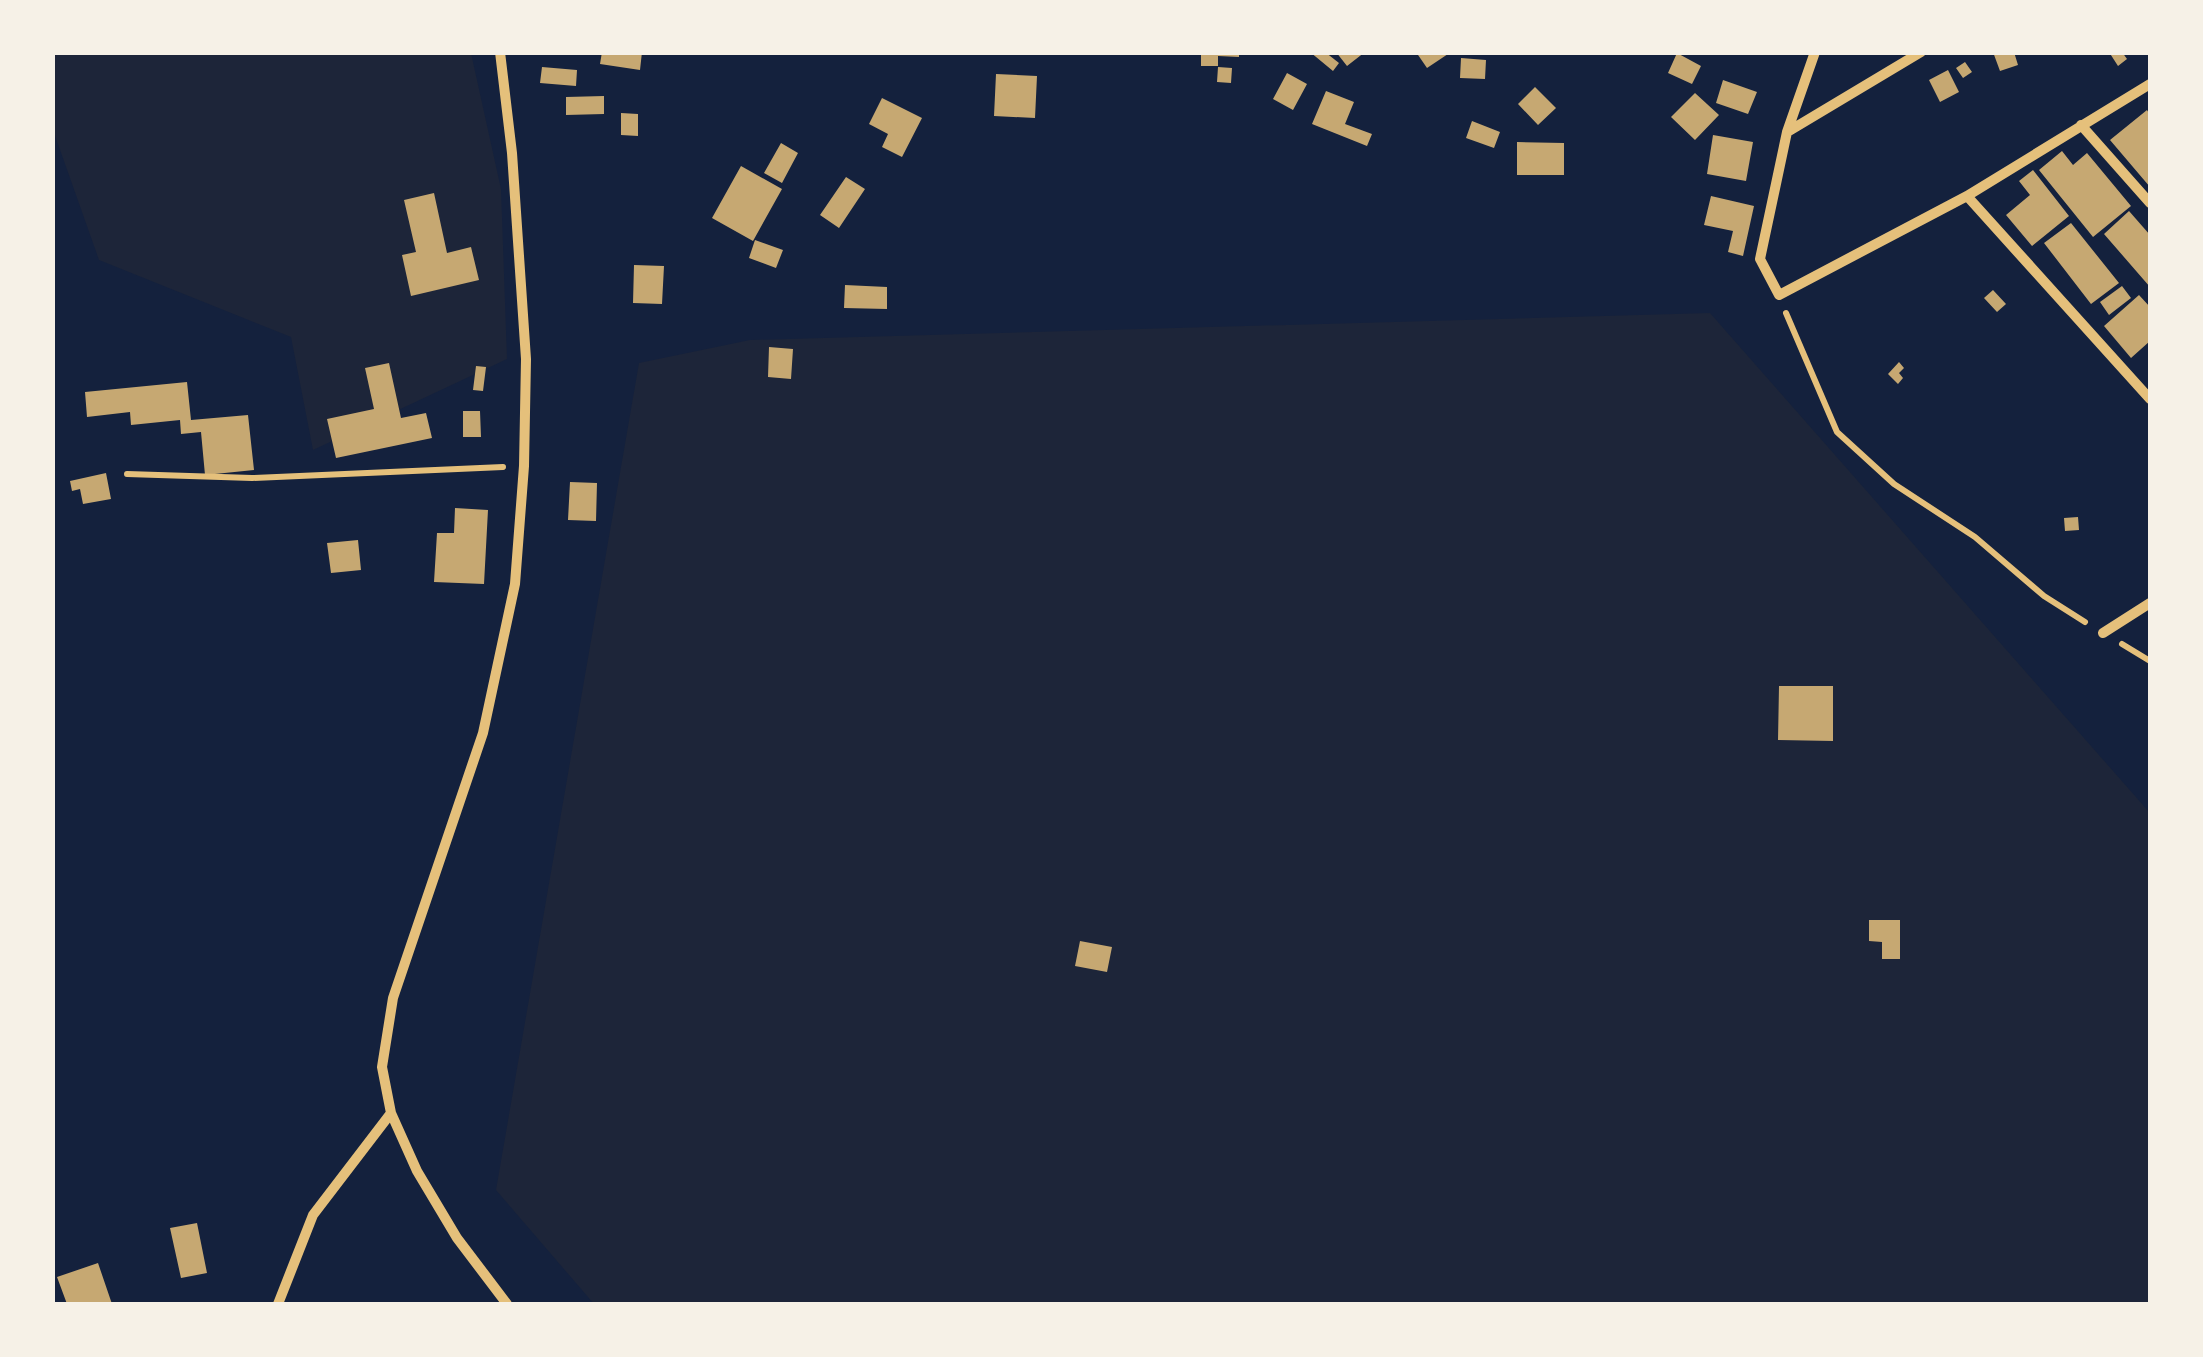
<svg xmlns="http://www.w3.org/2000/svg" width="2203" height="1357" viewBox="0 0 2203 1357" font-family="Mulish,sans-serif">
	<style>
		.green { fill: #1d2539 }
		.building { fill: #c6a872 }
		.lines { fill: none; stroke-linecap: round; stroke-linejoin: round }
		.path { stroke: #e5c07b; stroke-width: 6 }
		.minor { stroke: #e5c07b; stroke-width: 10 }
	</style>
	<rect width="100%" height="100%" fill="#14213d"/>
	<path class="green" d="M53 53H471L501 189 507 359 313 450 291 337 99 260 53 130Z
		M1710 313 2150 813V1304H594L496 1190 639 363 750 340Z"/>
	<path class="building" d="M602 52H642L640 70 600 64Z
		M1201 52H1239V57L1218 56V66H1201Z
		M1310 52H1325L1339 63 1333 71Z
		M1336 52H1365L1347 66Z
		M1416 52H1451L1427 68Z
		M1993 52H2014L2018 65 2000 71Z
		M2109 52H2122L2127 59 2118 66Z
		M1677 53 1701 66 1692 84 1668 73Z
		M1461 58 1486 60 1485 79 1460 78Z
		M1965 62 1972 72 1963 78 1956 68Z
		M542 67 577 70 576 86 540 83Z
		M1218 67 1232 68 1231 83 1217 82Z
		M1948 70 1959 92 1940 102 1929 80Z
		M1287 73 1307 84 1293 110 1273 99Z
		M996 74 1037 76 1035 118 994 116Z
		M1723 80 1757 92 1748 114 1716 103Z
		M1535 87 1556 108 1538 125 1518 104Z
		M1326 91 1354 102 1345 124 1372 134 1367 146 1312 124Z
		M1695 93 1719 115 1695 140 1671 117Z
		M604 96V114L566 115V97Z
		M882 98 922 118 902 157 882 147 888 134 869 124Z
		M2147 110 2150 115V187L2110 140Z
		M621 113 638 114V136L621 135Z
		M1472 121 1500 132 1494 148 1466 138Z
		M1713 135 1753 142 1746 181 1707 174Z
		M1517 142 1564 143V175H1517Z
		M781 143 798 153 782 183 764 173Z
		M2062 151 2073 165 2087 153 2131 206 2093 237 2039 170Z
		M741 166 782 189 753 241 712 218Z
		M2033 170 2069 216 2032 246 2006 215 2030 195 2019 181Z
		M846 177 865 189 839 228 820 215Z
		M434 193 447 253 471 247 479 280 411 296 402 255 416 252 404 200Z
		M1711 196 1754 206 1743 256 1728 252 1733 231 1704 225Z
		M2129 211 2150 235V287L2104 234Z
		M2071 223 2119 283 2091 304 2044 243Z
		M755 240 783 250 776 268 749 258Z
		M634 265 664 266 662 304 633 303Z
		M845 285 887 287V309L844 308Z
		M2122 286 2131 298 2109 315 2100 302Z
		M1993 290 2006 304 1997 312 1984 298Z
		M2139 295 2150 307V341L2131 358 2104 326Z
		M769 347 793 349 791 379 768 377Z
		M1899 362 1904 368 1899 373 1903 378 1898 384 1888 374Z
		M389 363 401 418 426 413 432 438 336 458 327 419 374 409 365 368Z
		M476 366 486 367 483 391 473 390Z
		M187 382 191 420 248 415 254 470 205 475 201 432 181 434 180 420 131 425 130 412 87 417 85 392Z
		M463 411H480L481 437H463Z
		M106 473 111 499 83 504 80 489 72 491 70 481Z
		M570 482 597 483 596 521 568 520Z
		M455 508 488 510 484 584 434 582 437 533H454Z
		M2078 517 2079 530 2065 531 2064 518Z
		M358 540 361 570 331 573 327 543Z
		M1779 686H1833V741L1778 740Z
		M1869 920H1900V959H1882V942L1869 941Z
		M1080 941 1112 947 1107 972 1075 966Z
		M197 1223 207 1273 181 1278 170 1228Z
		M98 1263 112 1304H67L57 1277Z"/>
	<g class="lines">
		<path class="path" d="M1786 313 1837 432 1894 484 1975 537 2044 596 2085 622
			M127 474 252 478 503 467
			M2122 644 2150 661"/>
		<path class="minor" d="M500 52 512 153 526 359 524 466 515 584 483 733 393 998 382 1067 391 1113 417 1171 457 1238 507 1304
			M1815 52 1787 132 1760 259 1779 295 1967 196 2150 84
			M2081 125 2150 203
			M1789 131 1921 52
			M1967 196 2150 399
			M2103 633 2150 603
			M278 1304 313 1215 391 1113"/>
	</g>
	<rect width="2203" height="1357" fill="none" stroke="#f6f1e7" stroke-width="110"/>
</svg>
